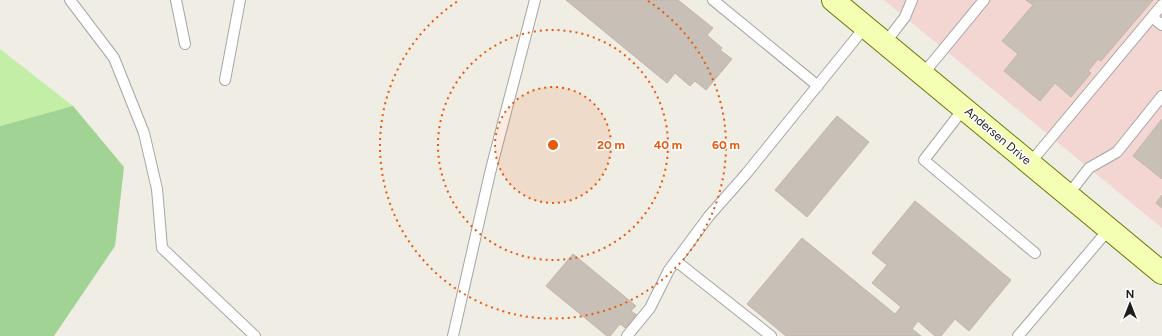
<svg xmlns="http://www.w3.org/2000/svg" width="1162" height="336" viewBox="0 0 1162 336" font-family="Figtree,sans-serif">
	<style>
		.commercial { fill: #f3d6d1 }
		.grass { fill: #c2efa5 }
		.forest { fill: #a1d395 }
		.building { fill: #c8c0b6; stroke: #c3b5a5 }
		.lines { fill: none; stroke-linecap: round; stroke-linejoin: round }
		.lane-casing { stroke: #a5a5a5; stroke-width: 12 }
		.secondary-casing { stroke: #627b00; stroke-width: 24 }
		.lane { stroke: #fff; stroke-width: 10 }
		.secondary { stroke: #f4ffb3; stroke-width: 22 }
		.ring { fill: none; stroke: #e8590c; stroke-width: 2; stroke-dasharray: 2 4 }
		.labels { text-anchor: middle; dominant-baseline: central; stroke-width: 3; stroke-linejoin: round; paint-order: stroke }
		.street-label { font-size: 12px; fill: #1e1e1e; stroke: #fff }
		.centre { fill: #e8590c; stroke: #fff; stroke-width: 2 }
		.ring-label { font-size: 12px; text-anchor: middle; font-weight: bold; fill: #e8590c; stroke: #fff; stroke-width: 3; stroke-linejoin: round; paint-order: stroke }
	</style>
	<rect width="100%" height="100%" fill="#f0ede4"/>
	<path class="commercial" d="M884 0H1162V228Z"/>
	<path class="grass" d="M0 49 73 106 0 126Z"/>
	<path class="forest" d="M73 106 124 167 115 246 54 336H0V126Z"/>
	<path class="building" d="M566 0H678L713 28 707 35 722 48 720 50 732 59 706 90 695 81 690 86 675 73 667 83Z
		M1026 0H1153L1101 61 1098 59 1088 71 1091 73 1071 97 1055 83 1040 101 1004 71 1018 54 1002 41 1033 5Z
		M837 116 869 142 807 217 775 190Z
		M1162 119V179L1133 156Z
		M1162 195V208L1156 203Z
		M915 201 1011 280 969 331 955 319 941 336H935L918 321 912 329 921 336H786L747 304 802 238 895 314 901 307 872 283 887 265 872 253Z
		M573 254 636 306 631 311 638 316 627 329 620 324 610 336H607L546 286Z"/>
	<g class="lines">
		<g class="lane-casing">
			<path id="lane" d="M70 0 114 58 144 133 157 189 162 248 255 336
				M176 0 185 44
				M713 0 818 86
				M1152 17 1162 25
				M885 43 905 17 912 0
				M923 74 984 0
				M225 80 240 0
				M964 108 924 160 1035 253
				M1030 163 1162 5
				M1068 195 1089 168 1117 152 1162 96
				M676 261 771 336
				M453 336 490 173 535 0
				M627 336 650 308 669 270 709 216 746 174 865 27
				M1018 336 1109 229"/>
		</g>
		<g class="secondary-casing">
			<path id="secondary" d="M833 0 1162 273"/>
		</g>
		<use href="#lane" class="lane"/>
		<use href="#secondary" class="secondary"/>
	</g>
	<circle cx="553" cy="145" r="58" fill="#e8590c" fill-opacity=".12"/>
	<g class="ring">
		<circle cx="553" cy="145" r="58"/>
		<circle cx="553" cy="145" r="115"/>
		<path d="M648 1A173 173 0 1 1 458 1"/>
	</g>
	<g class="labels">
		<g class="street-label">
			<text transform="translate(998 136) rotate(40)">Andersen Drive</text>
		</g>
	</g>
	<circle cx="553" cy="145" r="6" class="centre"/>
	<g class="ring-label">
		<text x="611" y="149">20 m</text>
		<text x="668" y="149">40 m</text>
		<text x="726" y="149">60 m</text>
	</g>
	<g transform="translate(1130 304)" stroke="#ffffff" stroke-width="3" paint-order="stroke">
	<path d="M0-3L7 15L0 10L-7 15Z" fill="#1e1e1e"/>
	<text y="-6" font-size="11" font-weight="bold" text-anchor="middle" fill="#1e1e1e">N</text>
	</g>
</svg>
